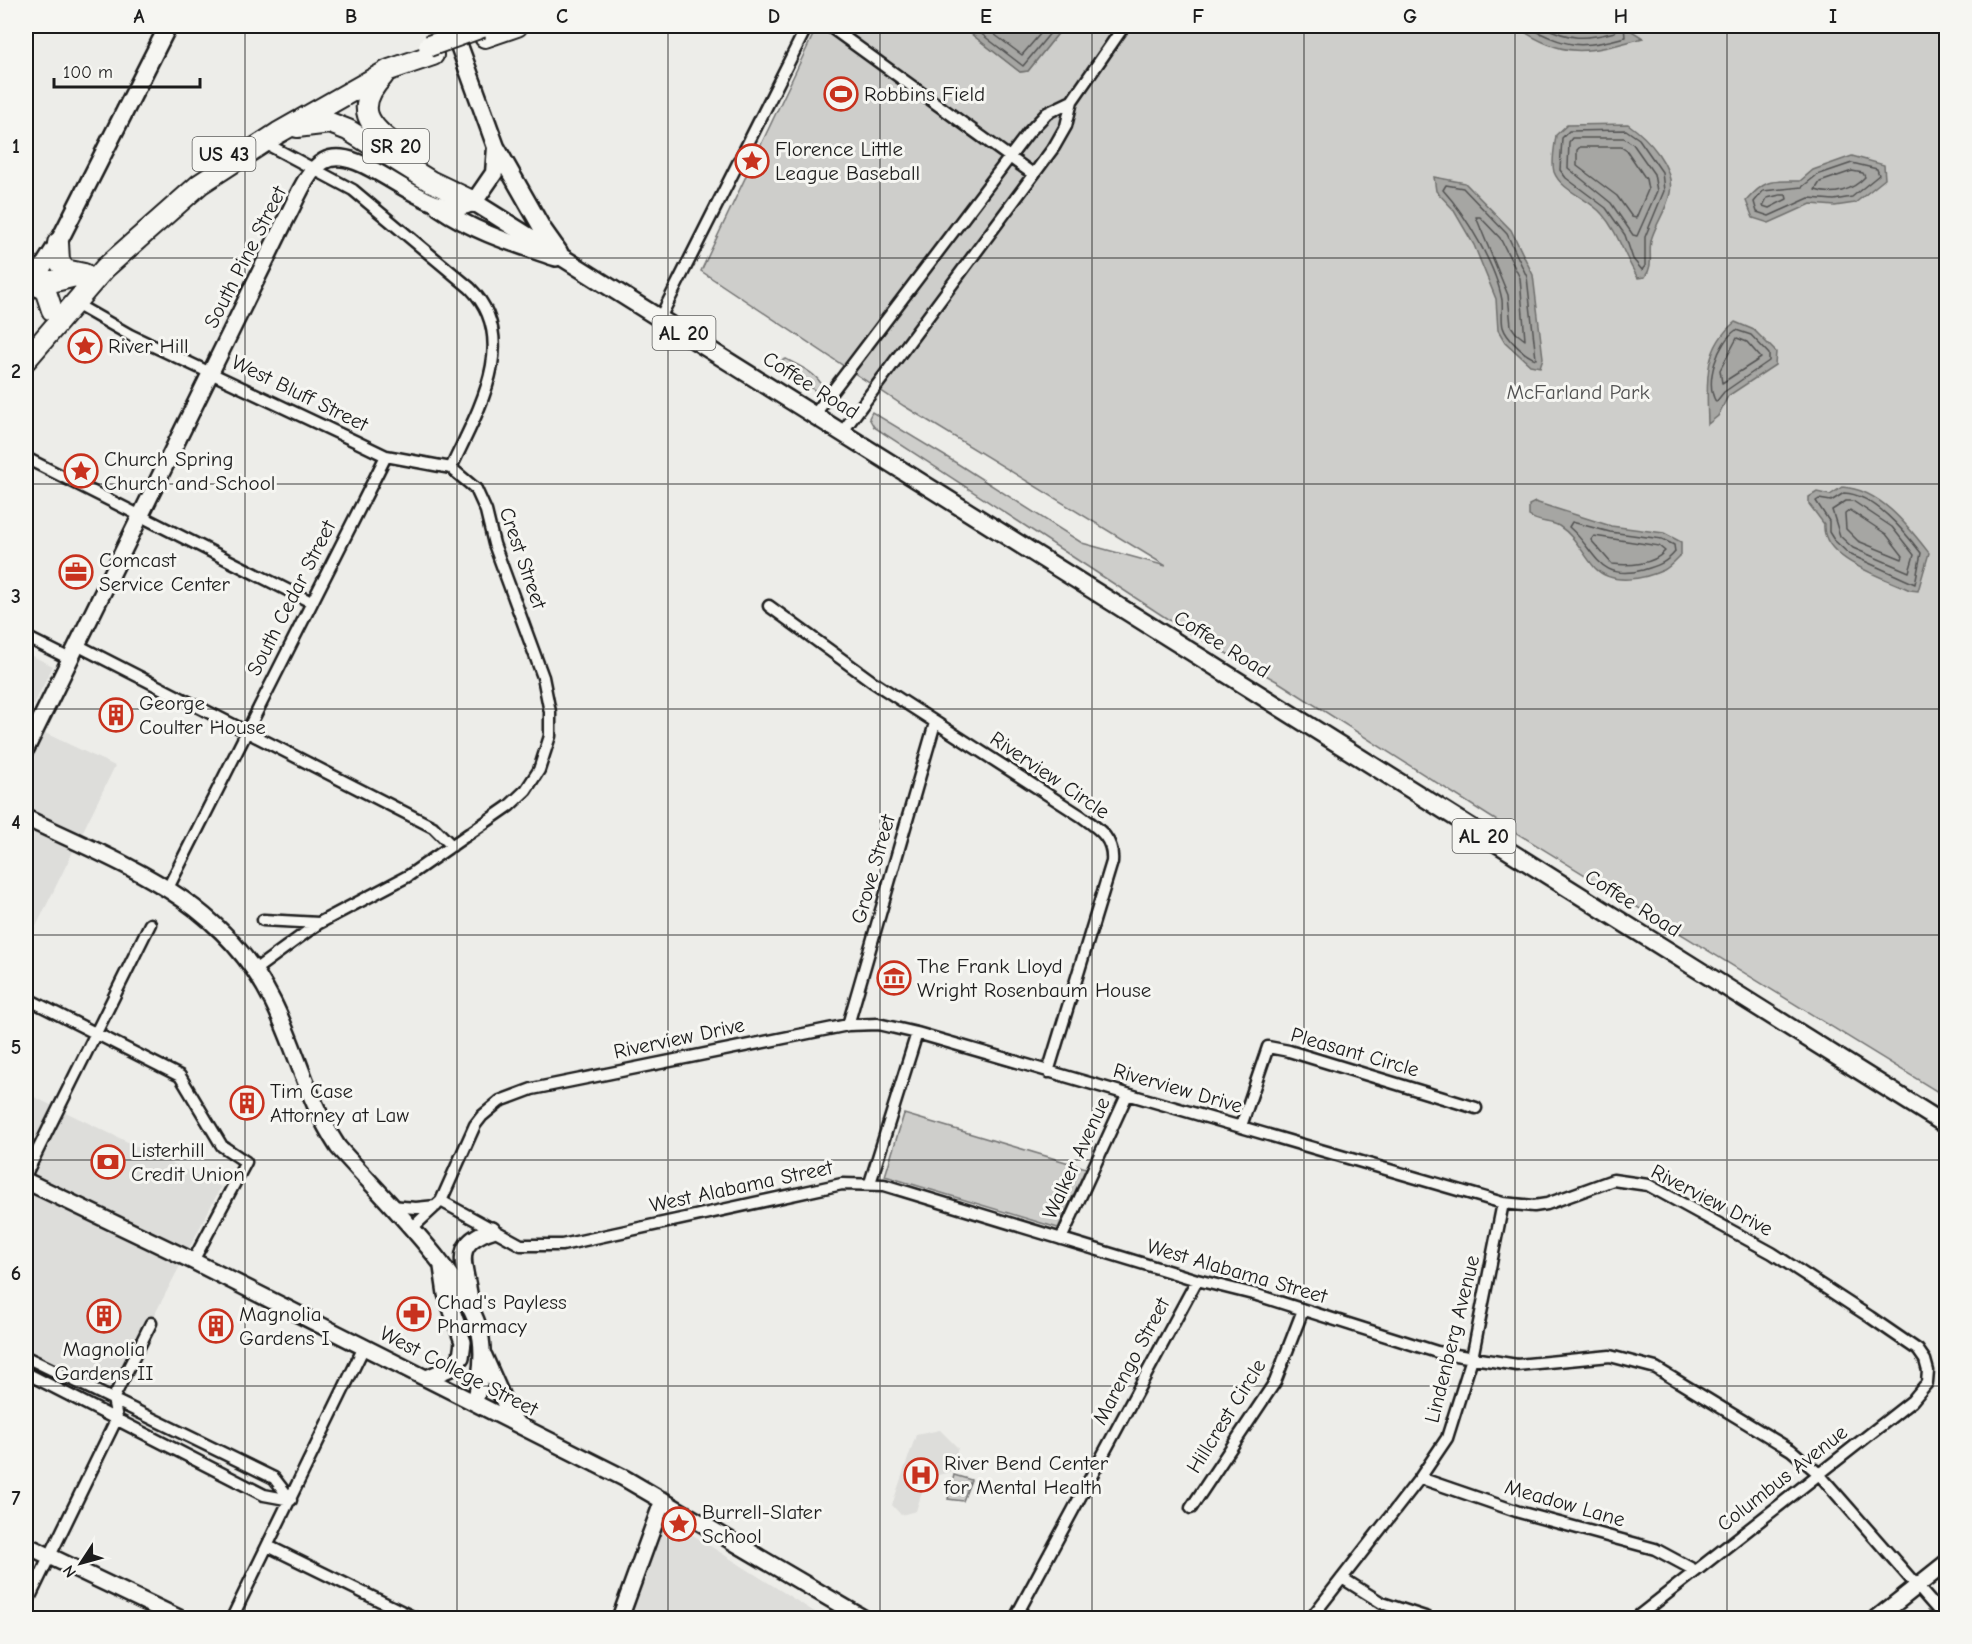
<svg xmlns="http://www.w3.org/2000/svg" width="1972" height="1644" viewBox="0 0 1972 1644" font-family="'Comic Neue',sans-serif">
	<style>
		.built { fill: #ddddda }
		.green { fill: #cececb; stroke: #757574; stroke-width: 1.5 }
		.water { fill: #a6a6a3; stroke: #6f6f6d; stroke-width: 1.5 }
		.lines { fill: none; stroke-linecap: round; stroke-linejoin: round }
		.shore { stroke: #535352; stroke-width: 1.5 }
		.street-casing { stroke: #1c1c1c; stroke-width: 15 }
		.secondary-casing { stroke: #1c1c1c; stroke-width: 20 }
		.primary-casing { stroke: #1c1c1c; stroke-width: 21 }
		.highway-casing { stroke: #1c1c1c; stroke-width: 24 }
		.street { stroke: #f6f6f2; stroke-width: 10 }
		.secondary { stroke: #f6f6f2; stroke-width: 15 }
		.primary { stroke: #f6f6f2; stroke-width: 16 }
		.highway { stroke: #f6f6f2; stroke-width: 20 }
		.highway-bridge-casing { stroke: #1c1c1c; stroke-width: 24; stroke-linecap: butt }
		.highway-bridge { stroke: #f6f6f2; stroke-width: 20 }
		.grid { fill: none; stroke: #1c1c1c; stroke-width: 1.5; stroke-opacity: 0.55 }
		.labels { text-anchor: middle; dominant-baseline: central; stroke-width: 6; stroke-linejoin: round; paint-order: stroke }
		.shield { fill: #f6f6f2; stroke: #5d5d5c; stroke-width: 1.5 }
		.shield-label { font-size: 20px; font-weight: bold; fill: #1c1c1c }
		.poi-label { font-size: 21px; fill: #1c1c1c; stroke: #f6f6f2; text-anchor: start }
		.street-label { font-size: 21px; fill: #1c1c1c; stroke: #f6f6f2 }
		.park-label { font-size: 21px; fill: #515151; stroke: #f6f6f2 }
		.neatline { fill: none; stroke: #1c1c1c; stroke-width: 2 }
		.grid-label { font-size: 20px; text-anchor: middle; font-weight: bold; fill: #1c1c1c }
	</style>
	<rect width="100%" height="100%" fill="#edede9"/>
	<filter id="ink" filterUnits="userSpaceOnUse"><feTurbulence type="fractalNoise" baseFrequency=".0167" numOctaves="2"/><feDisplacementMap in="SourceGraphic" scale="12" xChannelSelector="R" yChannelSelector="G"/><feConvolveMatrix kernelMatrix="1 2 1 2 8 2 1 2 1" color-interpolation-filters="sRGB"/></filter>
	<g filter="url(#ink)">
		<path class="built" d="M26 653 53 666 26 720Z
			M26 724 115 766 26 947Z
			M26 1093 221 1187 105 1410 26 1378Z
			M940 1430 958 1448 950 1472 926 1478 925 1492H922L916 1511 901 1515 892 1505 916 1435Z
			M666 1518 824 1618H627Z"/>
		<path class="green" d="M804 26H961L1020 72 1028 71 1064 26H1946V1097L1489 816 1280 683 1186 631 874 427 869 418 872 412 958 464 1082 543 1166 566 904 406 701 271 814 33Z
			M786 359C799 366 817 373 823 387L816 391 779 369 780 361Z
			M904 1114 1086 1168 1058 1228 885 1176Z
			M954 1475 971 1480 963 1501 948 1499Z"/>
		<path class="water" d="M961 26H1064L1028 71 1020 72Z
			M1515 26H1624L1643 38C1587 53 1566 60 1515 26Z
			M1628 124C1648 138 1675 167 1670 193 1667 209 1657 222 1652 237 1647 251 1655 264 1645 277L1638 278C1624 257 1619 233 1602 214 1590 199 1561 191 1554 172 1551 162 1555 145 1556 135L1567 125Z
			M1852 156 1884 165 1885 179 1855 203 1835 206 1811 204 1769 223 1753 218 1746 201C1766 178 1772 181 1800 181L1813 170Z
			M1434 177 1465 183 1511 230 1533 275 1543 358 1540 367 1530 365 1505 342 1498 330 1496 299 1474 245 1453 209 1436 191Z
			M1735 322 1754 330 1776 352 1775 365 1728 396 1718 416 1708 424C1707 385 1702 349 1735 322Z
			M1842 487C1880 489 1908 526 1929 553L1918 591 1910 590C1883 577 1821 559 1824 524L1809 504V497L1817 492 1830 495Z
			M1535 502 1611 526 1664 533 1681 542V555C1676 560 1670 567 1664 570 1644 579 1612 586 1595 568 1583 554 1575 536 1559 526 1550 521 1539 523 1529 516V505Z"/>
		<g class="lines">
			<path class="shore" d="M971 26 1023 66 1056 26
				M983 26 1022 55 1047 26
				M1526 26C1567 47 1579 50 1625 37L1624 26
				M1542 26C1570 40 1584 40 1615 32L1616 26
				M1626 130 1639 139 1662 172 1664 191 1645 237V266L1642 270 1633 259 1625 235 1606 208 1566 178 1560 170 1562 138 1569 131Z
				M1572 138H1624L1633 144 1654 174 1657 191 1637 236 1633 235 1611 203 1568 168 1569 142Z
				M1580 147H1621L1627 151 1646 179 1648 190 1636 218 1632 217 1617 196 1577 166V150Z
				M1852 163 1877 169 1879 175 1852 197 1834 200 1809 198 1769 216 1757 212 1754 202 1763 191 1802 187 1817 175Z
				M1852 171 1863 173 1865 177C1852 191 1833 196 1815 190L1820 182Z
				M1446 185 1463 188 1507 234 1527 277 1536 359C1526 357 1506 338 1503 327 1501 319 1503 309 1502 300 1496 266 1466 215 1443 190Z
				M1780 195H1786L1787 199 1769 208 1763 206 1767 198Z
				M1476 217H1480L1500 238 1520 278 1525 340 1516 333 1511 326 1508 295Z
				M1736 330 1751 335 1769 354V361L1724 392 1716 402C1704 382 1718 342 1736 330Z
				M1737 338 1747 342 1761 358 1722 383 1720 370Z
				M1844 493C1874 494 1904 531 1921 553L1915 584 1849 554 1834 540 1829 532V521L1816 501 1819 499 1831 501Z
				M1846 501H1853L1892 527 1914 555 1909 572 1853 548 1840 536 1832 510Z
				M1850 510 1886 534 1903 556 1902 559 1858 541 1846 529 1845 514Z
				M1572 522 1610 532 1662 539 1674 545 1675 552C1666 563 1657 566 1643 570 1597 582 1597 551 1569 527Z
				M1594 536 1659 546 1665 551C1653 565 1629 566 1612 564L1591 540Z"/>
			<g class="street-casing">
				<path id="street" d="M829 26 1033 174
					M263 142 353 190 470 288C522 340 476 414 451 468
					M74 303 130 335 357 442 386 456 451 468 476 489 486 511 494 544 543 677 550 712V736L539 770 526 790 509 806 408 876 319 923 256 969
					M660 318 807 26
					M815 414 1028 133 1047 113 1072 101
					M843 431 1054 147 1066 126 1072 101 1124 26
					M26 458 311 602
					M769 606 873 682 1081 816C1099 829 1114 838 1112 862L1048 1072
					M26 637 70 659
					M77 645 433 827 452 846
					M168 888 386 456
					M263 920 319 923
					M26 998 180 1076 222 1146 246 1162 193 1261
					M848 1025 935 723
					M1241 1126 1268 1047 1289 1051 1476 1108
					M26 1174 150 924
					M870 1183 917 1033
					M441 1201 521 1245H562L842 1184 884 1185 1197 1280 1257 1295 1437 1352 1517 1365 1610 1356 1656 1368 1791 1450 1818 1473 1945 1618
					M390 1206 416 1208 436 1206
					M411 1229 441 1201 475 1125 482 1116 500 1101 532 1089 848 1025 878 1024 917 1033 1503 1203 1534 1206 1547 1204 1613 1180 1648 1185 1772 1253 1870 1317 1918 1350 1925 1360 1928 1371 1927 1383 1912 1401 1636 1618
					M1061 1239 1127 1095
					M26 1357 274 1478 291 1500
					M26 1373 264 1495 291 1500
					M1420 1478 1519 1512 1655 1549 1696 1571
					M1191 1508 1275 1382 1303 1310
					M268 1546 415 1618
					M1342 1578 1382 1603 1428 1618
					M26 1605 117 1418 113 1399 151 1323
					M232 1618 364 1347
					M1015 1618 1197 1280
					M1311 1618 1420 1478 1447 1438 1472 1358 1503 1203"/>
			</g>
			<g class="secondary-casing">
				<path id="secondary" d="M438 207C474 232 515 244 556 258
					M26 749 286 219C296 201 306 171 324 161 363 140 432 230 474 202
					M26 818C124 865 221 898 273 1002 298 1052 306 1098 338 1147 378 1193 460 1271 478 1326 486 1350 481 1378 475 1402
					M26 1181 193 1261 624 1478 863 1618
					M470 1300C466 1265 449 1244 492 1230
					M484 1356 506 1406 515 1421
					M427 1378 453 1367 461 1357 463 1342 446 1294 442 1267
					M26 1545 179 1618
					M620 1618 663 1500
					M1877 1618 1946 1563"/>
			</g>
			<g class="primary-casing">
				<path id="primary" d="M452 26 496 147 542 228 559 252
					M496 147 494 173 474 202 1946 1125
					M34 281 58 243 168 26"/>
			</g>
			<g class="highway-casing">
				<path id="highway" d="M485 37 517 26
					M383 76C353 108 368 126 399 148
					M297 127 330 123 348 130 430 181 474 202
					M58 243 59 261 65 270 84 274
					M34 281H55L84 274
					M34 281 46 292 52 310
					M26 360 105 268 200 184 278 133 389 70 433 55"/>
			</g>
			<use href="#street" class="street"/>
			<use href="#secondary" class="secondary"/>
			<use href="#primary" class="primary"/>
			<use href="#highway" class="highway"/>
			<g class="highway-bridge-casing">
				<path id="highway-bridge" d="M429 46 482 27"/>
			</g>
			<use href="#highway-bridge" class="highway-bridge"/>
		</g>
	</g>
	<path class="grid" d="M245 26V1618M457 26V1618M668 26V1618M880 26V1618M1092 26V1618M1304 26V1618M1515 26V1618M1727 26V1618M26 258H1946M26 484H1946M26 709H1946M26 935H1946M26 1160H1946M26 1386H1946"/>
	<defs>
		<g id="stadium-ring" transform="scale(1.725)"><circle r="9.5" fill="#f6f6f2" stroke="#c8321e" stroke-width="1.5"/><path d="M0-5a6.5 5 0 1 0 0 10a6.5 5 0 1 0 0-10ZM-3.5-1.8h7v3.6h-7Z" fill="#c8321e"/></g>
		<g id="sight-ring" transform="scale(1.725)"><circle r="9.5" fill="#f6f6f2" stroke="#c8321e" stroke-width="1.5"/><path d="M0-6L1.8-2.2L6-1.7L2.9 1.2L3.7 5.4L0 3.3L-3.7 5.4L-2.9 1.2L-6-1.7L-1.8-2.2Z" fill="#c8321e"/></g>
		<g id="office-ring" transform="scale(1.725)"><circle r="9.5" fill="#f6f6f2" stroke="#c8321e" stroke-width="1.5"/><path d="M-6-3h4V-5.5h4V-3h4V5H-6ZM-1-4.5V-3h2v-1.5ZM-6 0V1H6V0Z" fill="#c8321e"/></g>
		<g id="building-ring" transform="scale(1.725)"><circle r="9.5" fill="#f6f6f2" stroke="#c8321e" stroke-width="1.5"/><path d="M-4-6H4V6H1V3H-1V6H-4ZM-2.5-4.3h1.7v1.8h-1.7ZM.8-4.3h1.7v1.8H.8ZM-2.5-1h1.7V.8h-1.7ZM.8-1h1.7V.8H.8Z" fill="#c8321e"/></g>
		<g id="museum-ring" transform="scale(1.725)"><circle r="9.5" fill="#f6f6f2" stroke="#c8321e" stroke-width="1.5"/><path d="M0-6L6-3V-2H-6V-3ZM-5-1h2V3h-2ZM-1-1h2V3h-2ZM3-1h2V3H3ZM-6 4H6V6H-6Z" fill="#c8321e"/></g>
		<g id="bank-ring" transform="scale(1.725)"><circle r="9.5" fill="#f6f6f2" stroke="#c8321e" stroke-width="1.5"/><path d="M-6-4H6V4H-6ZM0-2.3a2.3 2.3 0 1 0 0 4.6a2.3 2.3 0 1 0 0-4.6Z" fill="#c8321e"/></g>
		<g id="pharmacy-ring" transform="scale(1.725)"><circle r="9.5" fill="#f6f6f2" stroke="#c8321e" stroke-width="1.5"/><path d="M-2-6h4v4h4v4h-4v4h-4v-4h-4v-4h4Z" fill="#c8321e"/></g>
		<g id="hospital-ring" transform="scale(1.725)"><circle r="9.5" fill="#f6f6f2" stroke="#c8321e" stroke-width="1.5"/><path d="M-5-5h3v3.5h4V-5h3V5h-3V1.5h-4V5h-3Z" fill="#c8321e"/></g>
	</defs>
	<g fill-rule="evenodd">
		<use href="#stadium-ring" x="841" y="94"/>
		<use href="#sight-ring" x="752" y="161"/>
		<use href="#sight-ring" x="85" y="346"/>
		<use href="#sight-ring" x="81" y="471"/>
		<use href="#office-ring" x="76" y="572"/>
		<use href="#building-ring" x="116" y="715"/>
		<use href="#museum-ring" x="894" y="978"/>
		<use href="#building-ring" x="247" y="1103"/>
		<use href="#bank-ring" x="108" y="1162"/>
		<use href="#pharmacy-ring" x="414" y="1314"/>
		<use href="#building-ring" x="104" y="1316"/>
		<use href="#building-ring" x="216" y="1326"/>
		<use href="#hospital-ring" x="921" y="1475"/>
		<use href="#sight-ring" x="679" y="1524"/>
	</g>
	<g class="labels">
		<g class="shield">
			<rect x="363" y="129" width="66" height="34" rx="4.5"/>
			<rect x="192.5" y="137" width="63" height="34" rx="4.5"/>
			<rect x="652.5" y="316" width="63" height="34" rx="4.5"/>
			<rect x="1452.5" y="819" width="63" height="34" rx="4.5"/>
		</g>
		<g class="shield-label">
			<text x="396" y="146">SR 20</text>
			<text x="224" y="154">US 43</text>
			<text x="684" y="333">AL 20</text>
			<text x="1484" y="836">AL 20</text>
		</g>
		<g class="poi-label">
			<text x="864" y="94">Robbins Field</text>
			<text x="775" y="149">Florence Little<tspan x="775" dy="24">League Baseball</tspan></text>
			<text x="108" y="346">River Hill</text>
			<text x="104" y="459">Church Spring<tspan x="104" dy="24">Church and School</tspan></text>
			<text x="99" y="560">Comcast<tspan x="99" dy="24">Service Center</tspan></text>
			<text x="139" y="703">George<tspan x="139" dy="24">Coulter House</tspan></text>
			<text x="917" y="966">The Frank Lloyd<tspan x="917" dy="24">Wright Rosenbaum House</tspan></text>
			<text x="270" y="1091">Tim Case<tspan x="270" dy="24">Attorney at Law</tspan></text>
			<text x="131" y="1150">Listerhill<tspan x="131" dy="24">Credit Union</tspan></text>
			<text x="437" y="1302">Chad's Payless<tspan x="437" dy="24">Pharmacy</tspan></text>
			<text x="239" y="1314">Magnolia<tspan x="239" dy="24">Gardens I</tspan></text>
			<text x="104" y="1349" text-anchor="middle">Magnolia<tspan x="104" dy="24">Gardens II</tspan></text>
			<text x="944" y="1463">River Bend Center<tspan x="944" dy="24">for Mental Health</tspan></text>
			<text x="702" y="1512">Burrell-Slater<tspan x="702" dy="24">School</tspan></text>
		</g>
		<g class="street-label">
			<text transform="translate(245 257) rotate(-63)">South Pine Street</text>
			<text transform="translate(811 385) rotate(32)">Coffee Road</text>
			<text transform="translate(300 393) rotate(26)">West Bluff Street</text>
			<text transform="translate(523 558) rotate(71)">Crest Street</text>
			<text transform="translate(291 598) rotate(-63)">South Cedar Street</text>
			<text transform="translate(1222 644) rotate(32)">Coffee Road</text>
			<text transform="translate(1050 775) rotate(34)">Riverview Circle</text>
			<text transform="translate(873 869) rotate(-74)">Grove Street</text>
			<text transform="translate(1633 903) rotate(32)">Coffee Road</text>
			<text transform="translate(679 1038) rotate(-12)">Riverview Drive</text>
			<text transform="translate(1355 1052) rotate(16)">Pleasant Circle</text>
			<text transform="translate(1178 1088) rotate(16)">Riverview Drive</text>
			<text transform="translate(1076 1158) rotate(-65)">Walker Avenue</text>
			<text transform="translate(741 1186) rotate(-12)">West Alabama Street</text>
			<text transform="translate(1712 1200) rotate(27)">Riverview Drive</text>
			<text transform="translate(1237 1271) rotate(16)">West Alabama Street</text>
			<text transform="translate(1452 1339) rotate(-76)">Lindenberg Avenue</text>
			<text transform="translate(1131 1361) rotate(-62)">Marengo Street</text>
			<text transform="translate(459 1371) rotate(27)">West College Street</text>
			<text transform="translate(1226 1416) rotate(-58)">Hillcrest Circle</text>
			<text transform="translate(1782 1478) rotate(-38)">Columbus Avenue</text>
			<text transform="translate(1565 1503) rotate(16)">Meadow Lane</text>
		</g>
		<g class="park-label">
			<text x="1578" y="392">McFarland Park</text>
		</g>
	</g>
	<rect width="1972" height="1644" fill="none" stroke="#f6f6f2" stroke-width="66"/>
	<g transform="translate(81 1563) rotate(234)" stroke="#f6f6f2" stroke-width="4.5" paint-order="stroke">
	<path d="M0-4.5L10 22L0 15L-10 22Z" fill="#1c1c1c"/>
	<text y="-9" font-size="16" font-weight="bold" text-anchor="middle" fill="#1c1c1c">N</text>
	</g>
	<path d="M54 78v9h146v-9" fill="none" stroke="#1c1c1c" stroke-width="3"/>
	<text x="63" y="78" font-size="18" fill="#1c1c1c" stroke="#f6f6f2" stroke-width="4.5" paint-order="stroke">100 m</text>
	<rect x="33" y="33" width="1906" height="1578" class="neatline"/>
	<g class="grid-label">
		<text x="139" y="23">A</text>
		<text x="351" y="23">B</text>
		<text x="562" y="23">C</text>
		<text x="774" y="23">D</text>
		<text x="986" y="23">E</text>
		<text x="1198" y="23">F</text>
		<text x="1410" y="23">G</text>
		<text x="1621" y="23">H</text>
		<text x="1833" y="23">I</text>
		<text x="16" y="153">1</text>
		<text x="16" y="378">2</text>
		<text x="16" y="603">3</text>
		<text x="16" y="829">4</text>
		<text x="16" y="1054">5</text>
		<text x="16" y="1280">6</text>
		<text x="16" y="1505">7</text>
	</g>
</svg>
